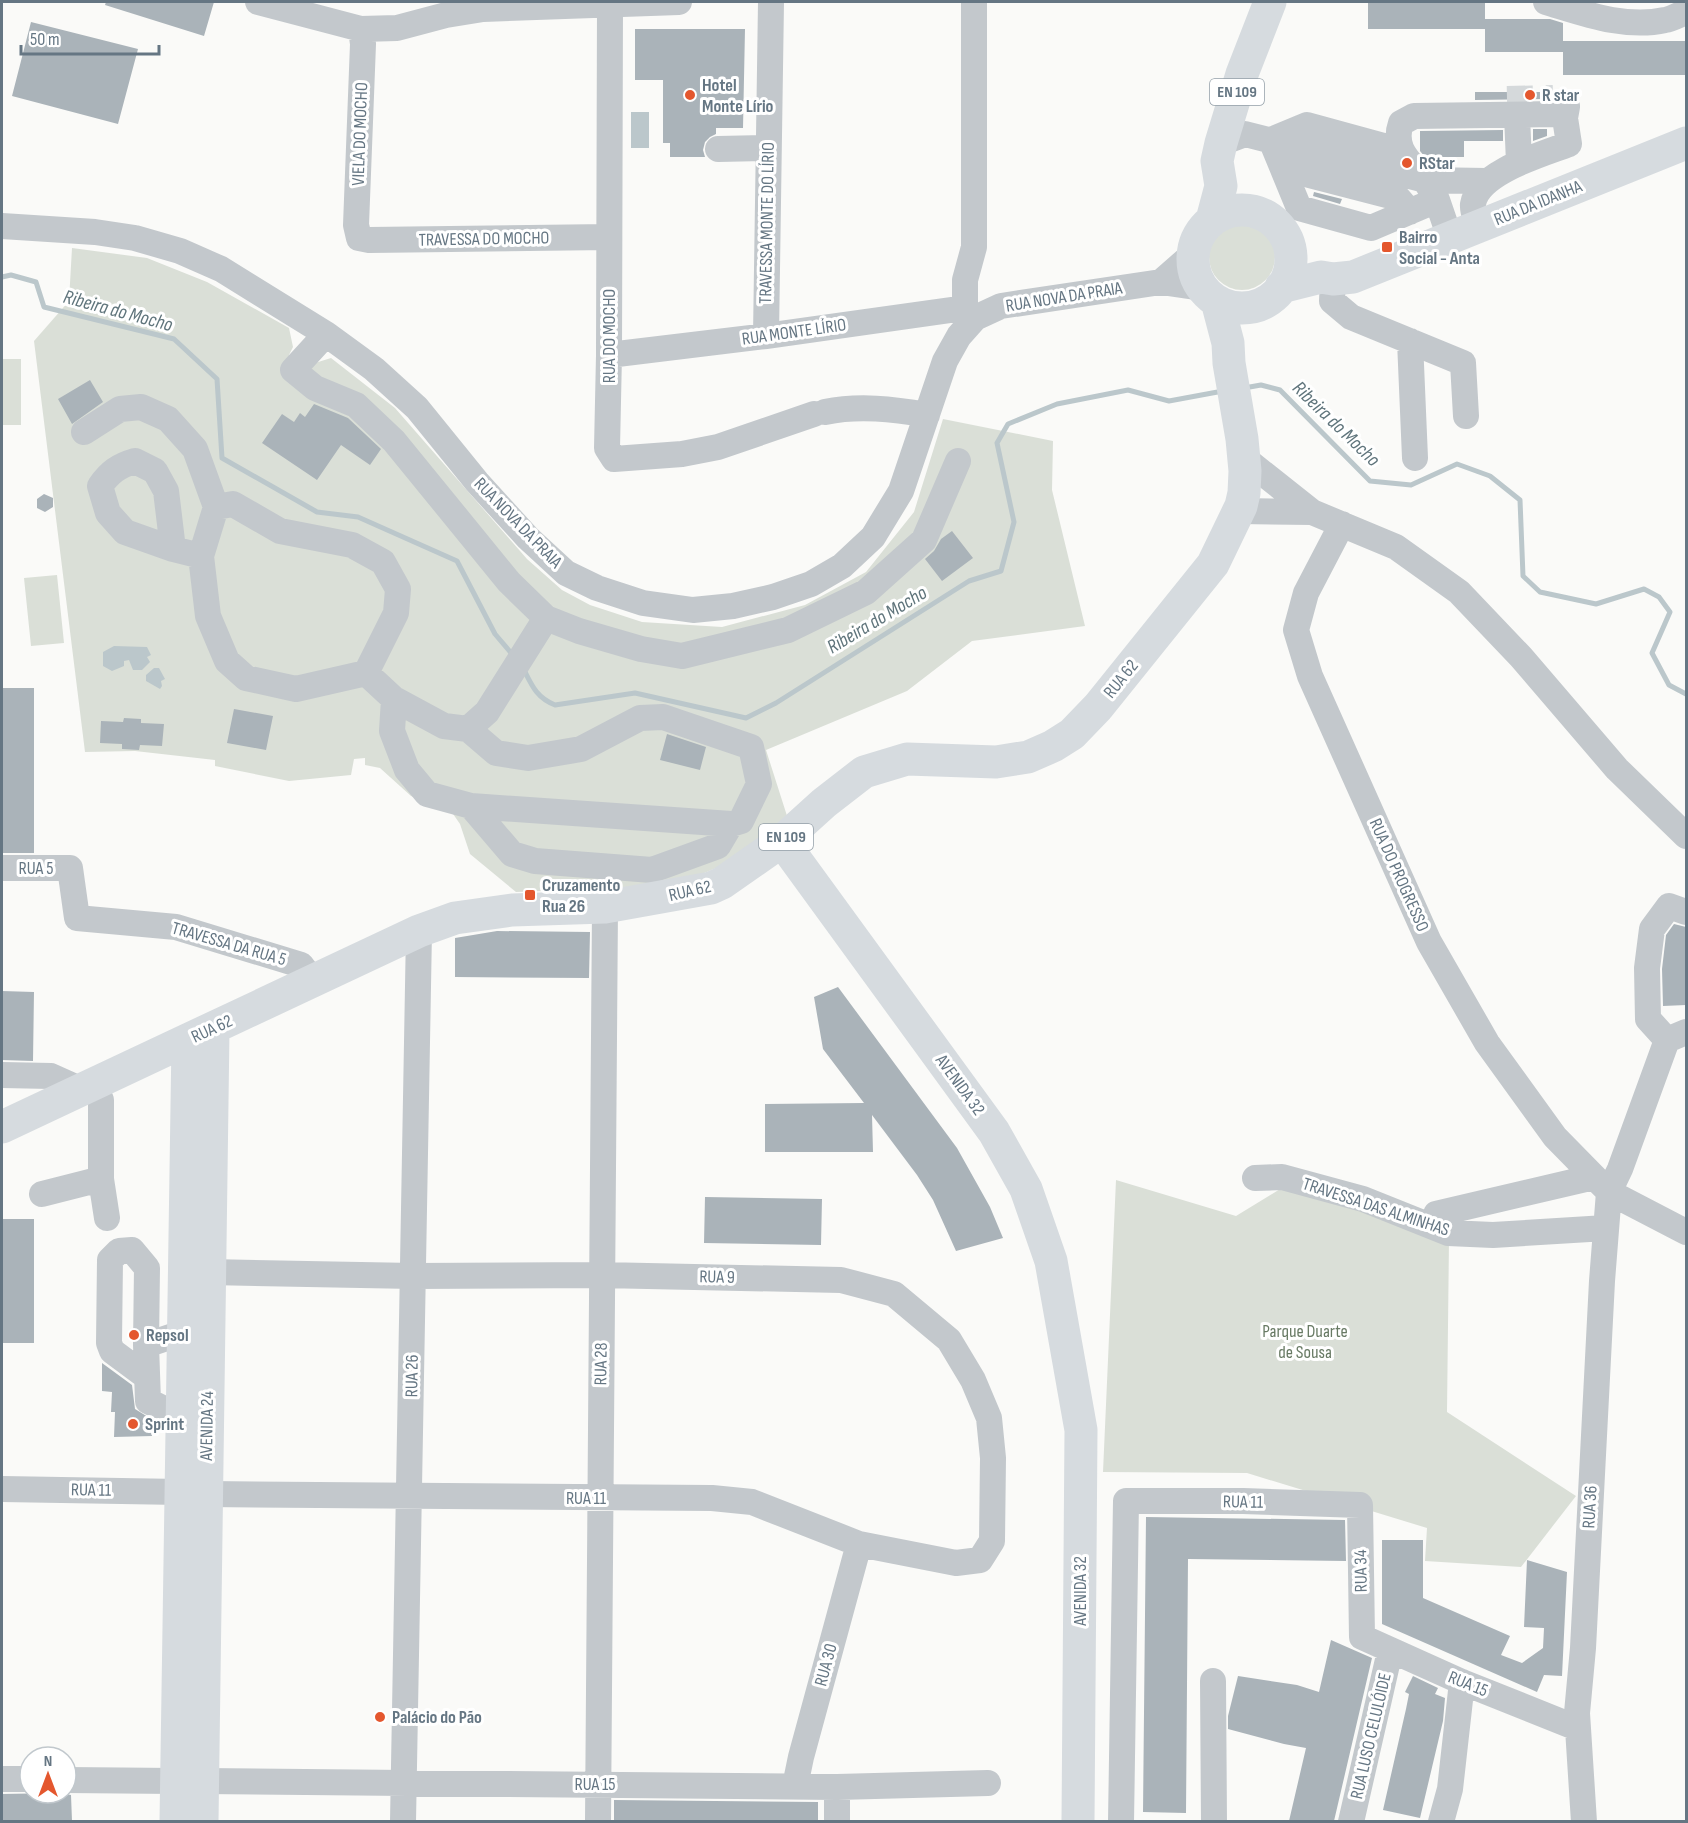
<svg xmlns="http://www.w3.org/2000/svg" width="1688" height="1823" viewBox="0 0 1688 1823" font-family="'Sofia Sans Condensed',sans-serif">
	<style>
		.green { fill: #dadfd7 }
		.water { fill: #bbc7cb }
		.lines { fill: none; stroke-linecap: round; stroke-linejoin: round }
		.stream { stroke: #bbc7cb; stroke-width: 5 }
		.building { fill: #aab3b9 }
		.minor-tunnel { stroke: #d5d9db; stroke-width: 26; stroke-dasharray: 26 13; stroke-linecap: butt }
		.minor { stroke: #c3c8cc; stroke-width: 26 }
		.major { stroke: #d6dbdf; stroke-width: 33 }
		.poi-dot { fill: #e4572e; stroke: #fff; stroke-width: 2 }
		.labels { text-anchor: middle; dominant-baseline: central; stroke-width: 6; stroke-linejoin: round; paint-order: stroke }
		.shield { fill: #fff; stroke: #939fa8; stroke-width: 1.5 }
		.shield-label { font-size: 16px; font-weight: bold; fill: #657683 }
		.poi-label { font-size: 18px; font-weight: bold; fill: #657683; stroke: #fff; text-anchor: start }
		.street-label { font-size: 18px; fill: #657683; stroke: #fff }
		.park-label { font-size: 18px; fill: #687a64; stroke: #fff }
		.water-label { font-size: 20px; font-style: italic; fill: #60757c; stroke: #fff }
	</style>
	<rect width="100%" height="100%" fill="#fafaf8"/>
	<path class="green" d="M1209 257a33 33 0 1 1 66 0a33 33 0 1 1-66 0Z
		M72 248 147 258 207 282 289 328 293 347 289 355 309 368 315 363 331 358 395 408 527 559 562 590 590 605 642 622 722 627 805 605 866 572 914 512 943 419 1053 441 1052 490 1085 626 972 641 907 691 766 750 788 819 744 856 674 886 516 892 470 854 460 824 451 811 411 796 380 768 365 765V758L354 759 351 775 289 781 215 766V760L135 751 85 752 34 341 69 301Z
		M2 359H21V425H2Z
		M57 575 64 643 31 646 24 578Z
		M1116 1180 1236 1216 1290 1183 1449 1240 1447 1412 1576 1496 1521 1567 1425 1561 1427 1528 1247 1473 1103 1472Z"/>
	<path class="water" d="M631 112H649V148H631Z
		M114 646 147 647 151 655 147 657 150 662 142 670H133L129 660 124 661V666L112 671 103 666V652Z
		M154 668H159L165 679 161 681 162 686 160 689 146 681V675Z"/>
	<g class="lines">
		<path class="stream" d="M2 277 11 275 36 282 44 307 174 339 217 379 222 458 317 512 358 517 457 561 495 634 512 654
			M1244 388 1261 385 1280 390 1370 481 1411 485 1457 464 1490 476 1520 500 1523 576 1540 592 1596 604 1644 589 1659 597 1670 612 1652 653 1669 685 1686 694
			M524 670C532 686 537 698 555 705L635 693 746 718 776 703 969 581 1001 571 1014 522 997 443 1008 424 1057 404 1128 390 1169 401 1223 391"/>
	</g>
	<path class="building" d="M106 2H214L204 36 105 5Z
		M1368 2H1485V19H1550L1563 23V52H1485V29H1368Z
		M31 22 138 49 118 124 12 96Z
		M635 29H745L743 128H716V134L710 137 705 142 703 150 705 157H670V143H663V80H635Z
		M1563 41H1686V75H1563Z
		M1475 92H1553V93L1549 99 1475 100Z
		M1533 129H1547V136L1533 141Z
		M1503 130V141H1464V157H1425L1420 151V131Z
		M1314 192 1342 199 1340 204 1313 196Z
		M90 380 103 402 72 424 58 399Z
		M314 404 348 418 381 449 370 465 341 445 317 480 262 443 282 414 294 422 300 413 305 417Z
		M44 494 53 498V507L45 512 37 508V499Z
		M952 531 973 558 942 581 925 559 934 551 941 539Z
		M2 688H34V853H2Z
		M234 709 273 716 266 750 227 743Z
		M124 718 141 719V723L164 724 162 746 140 745 139 750 122 749V744L100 743 101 721 123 722Z
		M667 734 706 747 700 770 660 760Z
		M1674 924 1686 927V1005L1663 1006 1662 969 1666 935Z
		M497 931 590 932 589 978 455 977V938Z
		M838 987 957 1148 990 1207 1003 1238 956 1251 933 1200 917 1175 872 1115 873 1152H765V1104L864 1103 823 1049 814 997Z
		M2 991 34 992 33 1061 2 1060Z
		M705 1197 822 1199 821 1245 704 1243Z
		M2 1219H34V1343H2Z
		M102 1363 132 1385 135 1409 153 1420 152 1436 114 1437 115 1412H111L112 1392 102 1391Z
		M1146 1517 1345 1520 1346 1561 1188 1559 1186 1813 1143 1812Z
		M1382 1540H1423V1598L1510 1636 1501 1655 1522 1663 1543 1648 1544 1628 1524 1627 1527 1560 1567 1572 1562 1676 1544 1675 1537 1692 1382 1624Z
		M1331 1640 1372 1658 1334 1821H1289L1306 1748 1284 1744 1228 1729V1716L1238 1676 1297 1685 1319 1692Z
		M1413 1676 1438 1688 1435 1694 1445 1698 1443 1721 1420 1818 1383 1810 1406 1709 1409 1694 1405 1692Z
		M59 1793 71 1795 72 1821H2V1794Z
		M614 1800 818 1802V1821H614Z"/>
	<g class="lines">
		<path class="minor-tunnel" d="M1507 99 1553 98"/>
		<path class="minor" d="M258 2 361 29 397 28 446 15 483 9 679 2
			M1546 2C1583 13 1625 29 1665 20 1672 19 1680 14 1686 12
			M610 4 609 355 607 448 614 459 682 454 718 447 814 414
			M361 29 363 44 356 225 359 238 369 240 609 237
			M1517 115 1519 163
			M1271 140 1299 208 1371 228 1437 200
			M1271 140 1307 125 1402 151
			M1221 143 1245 134 1425 180 1437 200 1450 238
			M1275 144 1309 175 1398 198 1410 212
			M718 149 768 148
			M1486 181 1425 180C1410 161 1392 149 1401 123L1414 116 1555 114 1565 118
			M2 226 95 232 135 238 180 251 221 269 326 334 374 369 417 408 477 482 528 538 566 573 597 588 643 603 693 610 733 606 773 597 811 584 842 566 873 537 901 491 945 361 959 336 975 318 1001 306 1161 282 1202 288
			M1478 227C1476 220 1472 211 1473 204 1478 172 1543 154 1569 144L1565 118 1567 107 1563 104
			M1333 279 1332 301 1351 317 1463 363 1466 416
			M1161 282 1193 254
			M965 308V280L974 247V2
			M326 334 293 370 315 388 356 405 394 441 509 582 546 618 579 631 641 649 682 656 788 630 866 592 924 540 958 461
			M766 336 771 2
			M1410 341 1415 458
			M609 355 766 336 965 308 975 318
			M825 412C859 405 893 409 927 415
			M84 432 120 409 141 407 168 419 195 449 216 507 201 556 208 616 227 661 246 678 296 689 366 673 394 699 444 726 468 729 487 712 546 618
			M1244 458 1312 512 1396 547 1459 592 1521 657 1617 769 1686 836
			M216 507 233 504 280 531 352 545 383 562 398 589 396 613 366 673
			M1239 511 1312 512
			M1342 524 1306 593 1296 630 1310 676 1429 942 1487 1043 1555 1137 1609 1192 1686 1232
			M173 549 125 532 108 513 100 486C110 472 118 466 135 461L155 471 166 491 173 549 201 556
			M394 699 392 731 407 770 427 794 471 806 731 824
			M468 729 496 753 528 758 581 749 640 718 663 717 751 747 759 784 741 821 731 824 718 846 652 870 535 861 512 854 471 806
			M2 868H70L77 918 176 927 301 965 314 982
			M1667 1040 1648 1019 1647 968 1652 929 1669 906 1686 912
			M2 1075 51 1076 80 1089
			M93 1083 101 1100V1179L107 1218
			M1255 1178 1282 1177 1363 1199 1448 1233 1493 1235 1606 1228
			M42 1194 101 1179
			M1436 1214 1594 1177
			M146 1345 147 1268 132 1250 119 1251 110 1260 109 1343 112 1351 147 1377
			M182 1418 148 1401 146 1345 182 1333
			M2 1489 181 1492
			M206 1494 712 1498 752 1502 859 1544 956 1563 980 1560 992 1541 993 1458 989 1418 973 1380 949 1340 894 1294 841 1280 601 1275 414 1276 209 1272
			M1213 1681 1214 1822
			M2 1779H30
			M66 1780 176 1781
			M202 1781 837 1787 988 1783
			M795 1786 801 1757 859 1544
			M403 1822 419 931
			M598 1822 605 907
			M837 1822V1787
			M1121 1822 1126 1501H1243L1360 1505 1362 1637 1462 1682 1577 1728
			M1351 1822 1390 1651
			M1441 1822 1450 1789 1462 1682
			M1584 1822 1577 1713 1583 1648 1602 1281 1609 1192 1620 1169 1667 1040 1686 1032"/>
		<path class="major" d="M1193 259a49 49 0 1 1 98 0a49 49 0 1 1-98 0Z
			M1212 220 1221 186 1217 161 1221 143 1242 74 1270 2
			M1281 287 1321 277 1333 279 1353 277 1686 143
			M782 841 994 1132 1026 1189 1051 1261 1081 1430 1078 1822
			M2 1127 419 931 455 918 512 910 605 907 711 888 722 883 782 841 824 803 864 772 907 759 996 762 1028 757 1053 746 1072 734 1098 707 1213 564 1241 506 1244 493 1245 471 1242 439 1229 363 1228 343 1217 301
			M176 1822 188 1041
			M202 1822 213 1030"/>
	</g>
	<g class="poi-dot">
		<circle cx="690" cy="95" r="6"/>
		<circle cx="1530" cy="95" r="6"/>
		<circle cx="1407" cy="163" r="6"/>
		<rect x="1381" y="241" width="12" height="12" rx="3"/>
		<rect x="524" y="889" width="12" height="12" rx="3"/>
		<circle cx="134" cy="1335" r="6"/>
		<circle cx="133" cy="1424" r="6"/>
		<circle cx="380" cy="1717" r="6"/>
	</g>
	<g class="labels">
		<g class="shield">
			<rect x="1210" y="79" width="54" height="26" rx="4.5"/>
			<rect x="759" y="824" width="54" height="26" rx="4.5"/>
		</g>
		<g class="shield-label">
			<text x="1237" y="92">EN 109</text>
			<text x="786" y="837">EN 109</text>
		</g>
		<g class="poi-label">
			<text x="702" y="85">Hotel<tspan x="702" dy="21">Monte Lírio</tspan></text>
			<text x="1542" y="95">R star</text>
			<text x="1419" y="163">RStar</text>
			<text x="1399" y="237">Bairro<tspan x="1399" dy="21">Social - Anta</tspan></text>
			<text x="542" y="885">Cruzamento<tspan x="542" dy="21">Rua 26</tspan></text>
			<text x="146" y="1335">Repsol</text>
			<text x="145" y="1424">Sprint</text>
			<text x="392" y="1717">Palácio do Pão</text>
		</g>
		<g class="street-label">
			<text transform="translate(360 134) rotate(-88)">VIELA DO MOCHO</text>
			<text transform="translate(1538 203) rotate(-22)">RUA DA IDANHA</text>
			<text transform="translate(767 223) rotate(-89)">TRAVESSA MONTE DO LÍRIO</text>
			<text transform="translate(484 239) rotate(-1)">TRAVESSA DO MOCHO</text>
			<text transform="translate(1064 297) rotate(-9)">RUA NOVA DA PRAIA</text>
			<text transform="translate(794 332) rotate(-8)">RUA MONTE LÍRIO</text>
			<text transform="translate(609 336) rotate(-90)">RUA DO MOCHO</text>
			<text transform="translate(518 523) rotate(46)">RUA NOVA DA PRAIA</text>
			<text transform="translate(1121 679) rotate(-51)">RUA 62</text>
			<text x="36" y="868">RUA 5</text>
			<text transform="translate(1399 875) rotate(66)">RUA DO PROGRESSO</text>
			<text transform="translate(690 891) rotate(-13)">RUA 62</text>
			<text transform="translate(229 944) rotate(16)">TRAVESSA DA RUA 5</text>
			<text transform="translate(212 1029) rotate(-25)">RUA 62</text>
			<text transform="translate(960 1085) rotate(54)">AVENIDA 32</text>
			<text transform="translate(1376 1207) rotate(18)">TRAVESSA DAS ALMINHAS</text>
			<text transform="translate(717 1277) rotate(1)">RUA 9</text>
			<text transform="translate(601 1364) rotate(-89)">RUA 28</text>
			<text transform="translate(412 1376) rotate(-89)">RUA 26</text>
			<text transform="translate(207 1426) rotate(-89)">AVENIDA 24</text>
			<text transform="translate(91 1490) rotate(1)">RUA 11</text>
			<text x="586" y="1498">RUA 11</text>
			<text transform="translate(1243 1502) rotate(1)">RUA 11</text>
			<text transform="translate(1590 1507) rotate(-87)">RUA 36</text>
			<text transform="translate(1361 1571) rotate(-91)">RUA 34</text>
			<text transform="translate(1080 1591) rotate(-90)">AVENIDA 32</text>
			<text transform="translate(826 1665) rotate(-75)">RUA 30</text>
			<text transform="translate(1468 1684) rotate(22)">RUA 15</text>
			<text transform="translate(1371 1736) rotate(-77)">RUA LUSO CELULÓIDE</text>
			<text x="595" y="1784">RUA 15</text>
		</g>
		<g class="park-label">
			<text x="1305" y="1331">Parque Duarte<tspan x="1305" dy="21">de Sousa</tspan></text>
		</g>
		<g class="water-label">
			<text transform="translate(118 311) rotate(15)">Ribeira do Mocho</text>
			<text transform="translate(1336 424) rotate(44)">Ribeira do Mocho</text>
			<text transform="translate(877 620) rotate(-31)">Ribeira do Mocho</text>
		</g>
	</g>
	<rect width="1688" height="1823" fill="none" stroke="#657683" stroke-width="6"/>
	<g transform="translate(48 1775)"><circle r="28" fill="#ffffff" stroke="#c1c8cd" stroke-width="1.5"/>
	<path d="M0-4.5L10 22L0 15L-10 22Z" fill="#e4572e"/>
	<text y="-9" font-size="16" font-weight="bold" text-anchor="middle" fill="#657683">N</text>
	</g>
	<path d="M21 45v9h138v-9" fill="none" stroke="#657683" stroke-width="3"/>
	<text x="30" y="45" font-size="18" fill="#657683" stroke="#ffffff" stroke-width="4.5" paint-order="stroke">50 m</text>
</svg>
